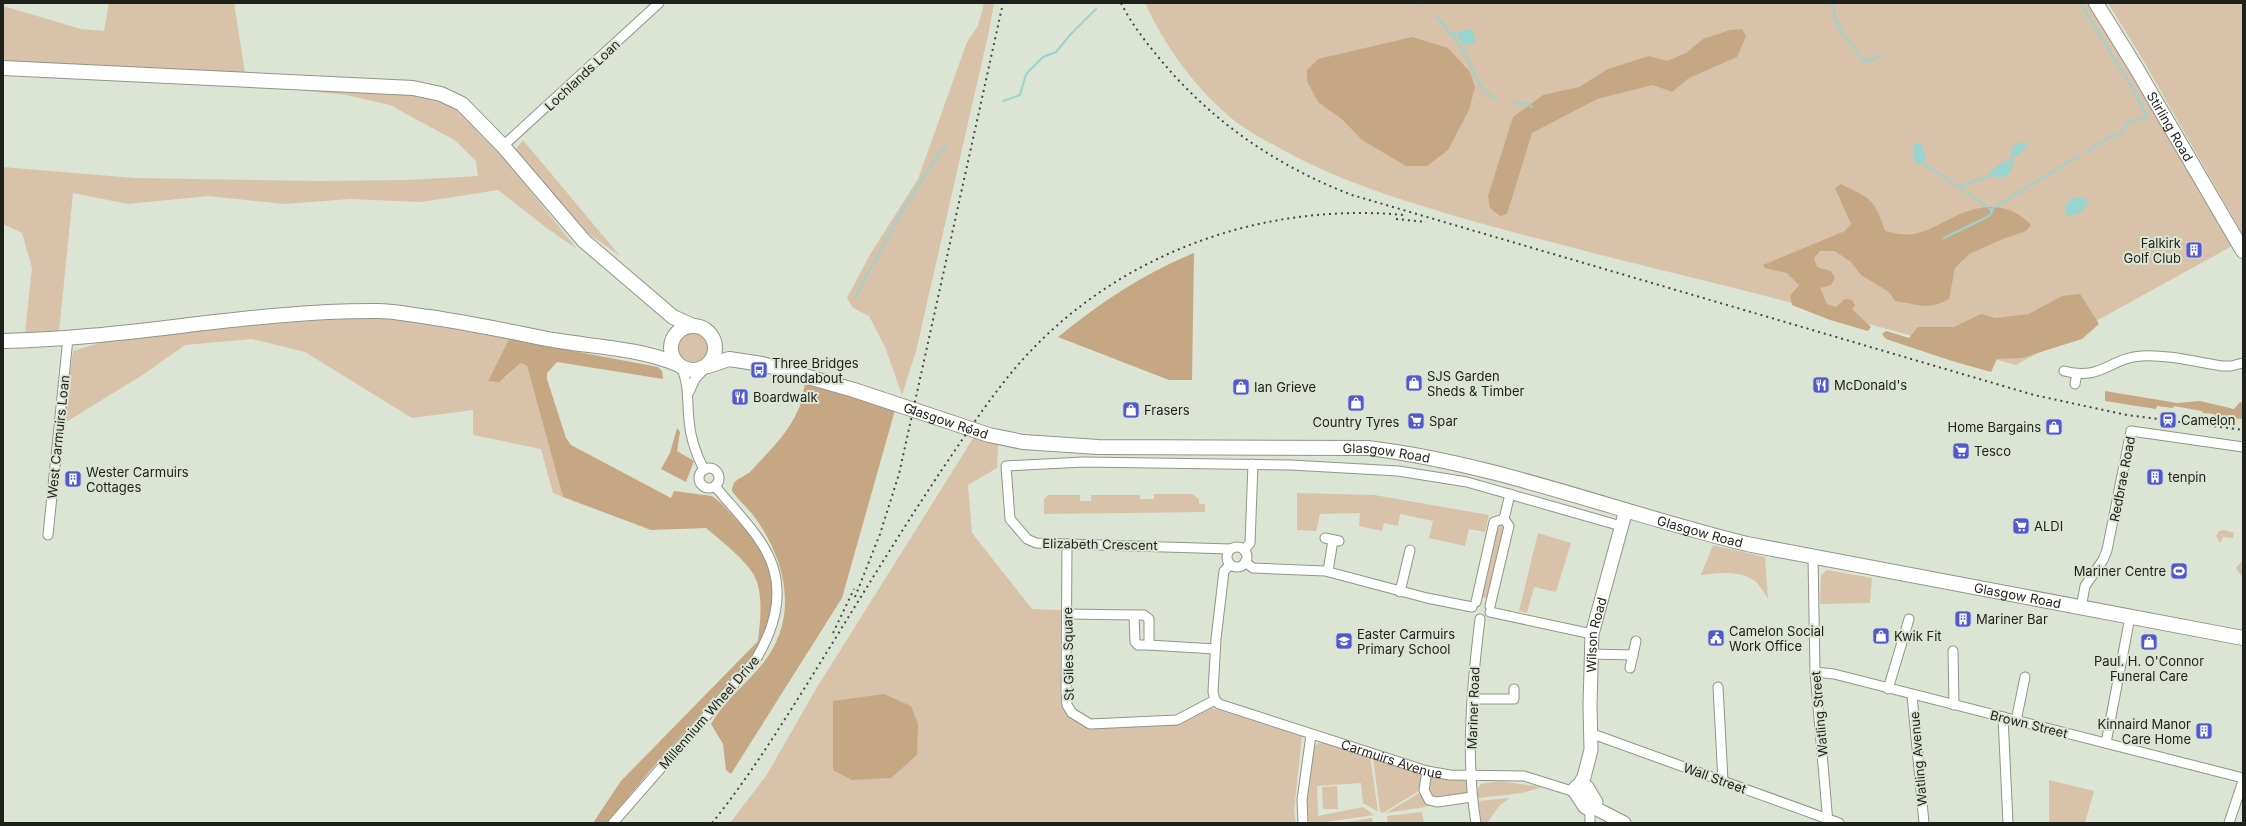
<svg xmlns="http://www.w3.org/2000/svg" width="2246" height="826" viewBox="0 0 2246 826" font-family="Inter,sans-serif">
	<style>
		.green { fill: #d8c2aa }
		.forest { fill: #c6a783 }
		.water { fill: #9ad4ce }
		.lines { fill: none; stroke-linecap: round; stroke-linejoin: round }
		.stream { stroke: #9ad4ce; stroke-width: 2 }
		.street-casing { stroke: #8f9688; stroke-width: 11 }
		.secondary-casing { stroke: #8f9688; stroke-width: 15 }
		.primary-casing { stroke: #8f9688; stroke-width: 16 }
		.street { stroke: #fff; stroke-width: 9 }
		.secondary { stroke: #fff; stroke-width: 13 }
		.primary { stroke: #fff; stroke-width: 14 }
		.rail { stroke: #454942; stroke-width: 2; stroke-dasharray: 2 4; stroke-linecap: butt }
		.labels { text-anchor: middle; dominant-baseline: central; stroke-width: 4; stroke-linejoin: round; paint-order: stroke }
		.street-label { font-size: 13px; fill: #1d201b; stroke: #dce4d4 }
		.poi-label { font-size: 13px; fill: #1d201b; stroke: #dce4d4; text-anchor: start }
	</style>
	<rect width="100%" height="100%" fill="#dce4d4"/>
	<path class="green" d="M109 3H234L245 73 3 62V6L81 29 104 31Z
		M984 3H994L989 31 916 351 902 395 885 347 869 316 853 308 847 298 871 253 918 179 967 42 978 26Z
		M1145 3H2090L2234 245 2016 365C1914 337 1812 307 1710 282 1624 261 1539 240 1455 216 1392 197 1331 178 1274 145 1261 138 1248 131 1236 122 1197 91 1166 48 1145 3Z
		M2108 3H2243V235L2143 60Z
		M270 87 414 93 452 104 483 132 577 249 548 229 498 190 421 202 350 199 285 204 208 196 128 204 73 193 59 332 25 333 32 268 22 233 3 224V167L134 178 319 181 407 180 478 176 476 161 456 141 390 105 346 95Z
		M523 140 620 256 589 234 521 159 515 150Z
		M385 316 419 320 509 339 488 381 506 377 521 363 527 366 563 497 553 493 541 449 473 435V410L412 418 305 352 252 339 185 345 144 374 63 424 73 351 106 341 225 327Z
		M675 349a17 17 0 1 1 34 0a17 17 0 1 1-34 0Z
		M974 437 998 444 997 468 968 485 972 533 1032 609 1061 610 1060 693 1062 708 1086 726 1179 723 1209 707 1302 736 1294 811 1296 823H730L766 776 816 689Z
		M1297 493 1374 495 1489 515 1485 532 1469 529 1465 546 1429 538 1433 521 1400 514 1398 526 1384 523 1382 531 1359 526 1360 513 1320 514 1316 531 1297 530Z
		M1154 494H1192L1199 499V504H1205V512L1044 514V499L1048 495H1080V501H1091V495H1140V499H1154Z
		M1498 526 1504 527 1488 598 1481 597Z
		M2223 530 2234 533 2233 538 2223 537 2220 543 2216 536 2219 531Z
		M1538 533 1571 543 1556 592 1534 587 1527 613 1519 611Z
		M1713 545 1765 557 1768 599C1764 593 1760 585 1755 581 1740 570 1718 573 1701 575Z
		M2241 562 2243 563V578L2236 568Z
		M1827 570 1872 578 1870 603 1820 604 1821 575Z
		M1319 743H1328L1370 756 1378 812 1363 803 1361 783 1317 786 1318 816 1363 807 1374 815 1318 823H1313L1307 820 1306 798 1313 747Z
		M1373 757 1425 773 1422 789 1383 813 1380 811Z
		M1436 776 1466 781 1469 789 1464 795 1432 798 1427 788 1430 777Z
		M2049 780 2094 791 2085 823H2049Z
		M1499 781 1543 787 1522 793 1478 798 1477 790 1481 784Z
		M1337 786 1338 809H1323L1322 787Z
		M1421 792 1431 806 1386 813Z
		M1510 798 1500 805 1487 823H1482L1478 801Z
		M1422 812 1424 823H1388L1387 816Z
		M1372 818 1373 823H1341Z"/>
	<path class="forest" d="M1742 29 1746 36 1737 57 1689 78 1672 92 1653 85 1597 99 1532 133 1507 214 1500 216 1490 208 1488 196 1513 117 1543 95 1579 87 1608 69 1649 56 1667 61 1686 53 1703 39 1730 30Z
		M1412 37 1448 48 1470 72 1475 87 1469 110 1448 150 1427 166H1406L1362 140 1343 120 1318 102 1307 81V70L1318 59Z
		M1841 184C1871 199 1874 198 1885 231 1896 234 1907 236 1918 233 1933 229 1946 220 1960 214 1987 203 2011 204 2031 225L2026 231 2003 239 1969 254 1955 268 1949 299C1927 311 1918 304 1895 301L1889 292 1861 275 1851 262 1835 251H1820L1814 258 1817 267 1831 271 1835 278 1831 285 1820 288 1827 304 1836 307 1845 299 1852 300 1855 305 1852 309 1871 327 1868 331 1830 320 1792 305 1790 296 1799 285 1787 273 1765 268 1763 265 1845 231 1851 224 1835 188Z
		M1194 253 1192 380H1169L1058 337C1100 303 1144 273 1194 253Z
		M2080 294 2099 324 2082 339 2022 358 1997 359 1991 372 1952 361 1886 339 1882 334 1886 331 1909 338 1918 327H1954L1981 314 1996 318 2029 314 2062 296Z
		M509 339 658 367 662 371 663 379 557 362 547 373V379L566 438 571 445 671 498 674 491 712 496 720 502 761 546 773 581 774 600 767 631 759 648 649 772 607 823H593L621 781 758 641C760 622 763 601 757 582 752 564 720 540 706 528L651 530 563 497 527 366 521 363 499 382 488 381Z
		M805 384 895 410 842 598 731 774 726 770 723 744 711 724C726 698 752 680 769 655 798 610 784 559 756 519 749 509 739 501 732 491 733 477 743 479 751 471 768 452 788 434 798 410 802 402 803 392 805 384Z
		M2105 391 2177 403 2200 401 2234 409 2240 402 2243 403V419L2216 417 2214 414 2203 413 2202 411 2174 406 2173 408 2157 406 2156 409 2105 401Z
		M677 428 680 432 677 451 694 461 686 482 661 469 670 453Z
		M884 694 911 706 918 724 917 755 891 778 852 780 833 770V701Z"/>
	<path class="water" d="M1468 29 1474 30 1473 35 1476 41 1473 44 1464 45 1458 37V33L1450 34 1449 32H1460Z
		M1917 142 1921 144 1926 158 1920 165 1913 160 1914 145Z
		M2019 142 2026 144 2027 146 2019 155 2014 156C2012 171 2009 182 1991 175L1990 172 2001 163 2010 161 2013 147Z
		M2077 197 2084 198 2089 202 2080 213 2068 216 2065 213C2064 204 2069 200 2077 197Z"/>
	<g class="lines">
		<path class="stream" d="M1421 3 1423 5
			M1829 3 1835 8 1834 17 1841 31 1865 62 1882 55
			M2080 3 2136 94 2147 117 2129 122 2121 133 2103 141 2084 153
			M1436 16C1445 27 1455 38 1463 50 1475 67 1475 91 1497 99
			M1003 101 1020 95 1026 74 1043 57 1056 52 1070 35 1096 9
			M1513 102 1528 104 1532 107
			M1923 163 1988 207 1992 212V209L2078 156
			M1958 187 1991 175
			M1944 238 1989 216 1992 212
			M855 297 905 206 940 152 946 146"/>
		<g class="street-casing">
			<g id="street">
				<path d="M503 146 659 3"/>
				<path d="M682 368C689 386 687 401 689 420 690 437 696 454 704 470"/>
				<path d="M2064 371C2102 381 2110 358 2141 356 2165 354 2197 362 2222 366H2231L2243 363"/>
				<path d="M2075 384 2077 374"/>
				<path d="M689 392 695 379 705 368"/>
				<circle cx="709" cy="478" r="10"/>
				<path d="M1504 519 1510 494"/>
				<path d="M48 535 68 338"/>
				<path d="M1325 538 1339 541"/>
				<path d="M1067 544 1066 692 1067 705 1072 713 1090 724 1177 720 1215 700"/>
				<circle cx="1237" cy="557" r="10"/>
				<path d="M1230 549 1036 543 1027 539 1010 519 1006 466 1083 462 1291 465 1398 471 1467 482 1621 526"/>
				<path d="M1244 550 1250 543 1253 464"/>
				<path d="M1813 557 1815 672 1828 823"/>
				<path d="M1245 562 1253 568 1325 571 1427 598 1472 607"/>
				<path d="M1328 571 1333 540"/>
				<path d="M1400 592 1410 550"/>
				<path d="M1476 602 1494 522 1504 519"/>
				<path d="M1490 606 1509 526 1504 519"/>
				<path d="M2081 608 2085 586 2103 560 2107 550 2131 431 2243 447"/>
				<path d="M1490 612 1592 634"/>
				<path d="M1067 614 1134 615"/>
				<path d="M1134 615H1144L1149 619V645H1138L1135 642Z"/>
				<path d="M1149 645 1215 649"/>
				<path d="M1953 651 1954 705"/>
				<path d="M1591 654 1633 655"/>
				<path d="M1630 668 1636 641"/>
				<path d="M1815 672 1834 674 2243 778"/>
				<path d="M1718 687 1723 781"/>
				<path d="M1888 689 1909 619"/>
				<path d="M1912 695 1924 823"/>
				<path d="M1473 699H1514V689"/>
				<path id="s1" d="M1215 700 1219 704 1427 771 1450 775 1524 776 1575 792"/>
				<path d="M1215 700 1213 692 1216 639 1224 571 1230 565"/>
				<path d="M2003 717 2008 823"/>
				<path d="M2016 721 2025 677"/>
				<path d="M1590 733 1839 823"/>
				<path d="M2106 743 2130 617"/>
				<path d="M1427 771 1424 790 1429 800 1437 802 1472 797"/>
				<path d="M613 823 756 659C779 621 787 580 760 541 747 521 730 505 715 486"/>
				<path d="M1303 823 1302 800 1311 735"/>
				<path d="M1476 823C1465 758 1472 684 1480 619"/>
				<path d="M1590 823V810"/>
				<path d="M2229 823 2243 781"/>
			</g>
		</g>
		<g class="secondary-casing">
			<g id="secondary">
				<path id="s2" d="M1579 785 1584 777 1591 750 1590 705 1592 634 1626 510"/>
				<path d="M1579 785 1587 787 1596 802 1595 808 1590 810 1585 807 1575 792V788Z"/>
				<path d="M1595 808 1624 823"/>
			</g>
		</g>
		<g class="primary-casing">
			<g id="primary">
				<path id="s3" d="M2096 3 2135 66 2243 251"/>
				<path d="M3 68 413 88 441 94 462 104 503 146 584 241 673 317 693 326"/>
				<circle cx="693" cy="348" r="22"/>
				<path d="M3 341C128 339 252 310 378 311 395 311 412 315 429 317 470 323 512 332 553 340 594 347 638 348 677 364"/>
				<path id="s4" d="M708 366 729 359 762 364 854 390 989 435 1023 442 1098 447 1368 448C1498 464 1620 513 1747 544L2243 638"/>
			</g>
		</g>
		<use href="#street" class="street"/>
		<use href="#secondary" class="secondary"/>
		<use href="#primary" class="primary"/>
		<path class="rail" d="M1121 3C1131 23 1145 41 1159 58 1211 121 1276 166 1352 195L2034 395 2127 415 2243 430
			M1396 219 1426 222
			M855 597 880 534 899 474 1003 3
			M833 633 854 589
			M712 823C746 781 775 735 804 689 850 615 895 540 943 468 969 430 994 391 1025 357 1121 252 1264 202 1404 215"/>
	</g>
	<defs>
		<g id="building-square" transform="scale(0.9)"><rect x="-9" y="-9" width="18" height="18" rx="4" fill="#5159cf" stroke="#dce4d4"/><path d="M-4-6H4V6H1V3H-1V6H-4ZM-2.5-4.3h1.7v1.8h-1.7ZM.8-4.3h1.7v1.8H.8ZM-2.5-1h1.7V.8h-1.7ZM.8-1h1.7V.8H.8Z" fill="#fff"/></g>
		<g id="bus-square" transform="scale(0.9)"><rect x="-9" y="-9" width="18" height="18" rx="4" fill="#5159cf" stroke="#dce4d4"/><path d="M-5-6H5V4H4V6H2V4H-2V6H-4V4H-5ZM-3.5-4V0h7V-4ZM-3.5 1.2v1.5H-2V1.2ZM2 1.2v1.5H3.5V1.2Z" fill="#fff"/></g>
		<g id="shop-square" transform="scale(0.9)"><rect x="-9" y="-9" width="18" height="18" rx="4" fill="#5159cf" stroke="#dce4d4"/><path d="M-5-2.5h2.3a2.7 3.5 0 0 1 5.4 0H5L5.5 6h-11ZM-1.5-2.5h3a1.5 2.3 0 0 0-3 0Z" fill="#fff"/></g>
		<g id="restaurant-square" transform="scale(0.9)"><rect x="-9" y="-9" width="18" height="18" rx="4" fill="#5159cf" stroke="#dce4d4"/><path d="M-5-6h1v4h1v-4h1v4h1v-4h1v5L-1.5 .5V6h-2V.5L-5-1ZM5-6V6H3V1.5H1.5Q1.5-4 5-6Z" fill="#fff"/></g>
		<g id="station-square" transform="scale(0.9)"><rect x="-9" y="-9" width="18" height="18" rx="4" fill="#5159cf" stroke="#dce4d4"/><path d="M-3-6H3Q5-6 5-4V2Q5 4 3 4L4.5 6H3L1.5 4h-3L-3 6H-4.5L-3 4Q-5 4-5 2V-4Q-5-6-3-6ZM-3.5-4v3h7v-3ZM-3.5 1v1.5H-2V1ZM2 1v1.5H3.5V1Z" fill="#fff"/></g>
		<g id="supermarket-square" transform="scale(0.9)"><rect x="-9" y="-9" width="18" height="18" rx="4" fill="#5159cf" stroke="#dce4d4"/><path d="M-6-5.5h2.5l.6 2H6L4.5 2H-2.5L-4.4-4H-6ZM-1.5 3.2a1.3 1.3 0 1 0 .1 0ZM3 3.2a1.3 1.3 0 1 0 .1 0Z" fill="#fff"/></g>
		<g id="stadium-square" transform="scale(0.9)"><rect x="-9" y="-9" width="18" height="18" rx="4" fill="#5159cf" stroke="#dce4d4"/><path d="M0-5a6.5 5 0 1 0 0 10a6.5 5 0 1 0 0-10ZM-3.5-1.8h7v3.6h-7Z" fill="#fff"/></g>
		<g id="civic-square" transform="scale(0.9)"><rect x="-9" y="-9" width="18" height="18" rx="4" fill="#5159cf" stroke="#dce4d4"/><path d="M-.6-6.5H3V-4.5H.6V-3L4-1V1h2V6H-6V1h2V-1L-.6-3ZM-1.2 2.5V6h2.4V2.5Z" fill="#fff"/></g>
		<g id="school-square" transform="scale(0.9)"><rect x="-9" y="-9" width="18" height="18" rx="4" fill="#5159cf" stroke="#dce4d4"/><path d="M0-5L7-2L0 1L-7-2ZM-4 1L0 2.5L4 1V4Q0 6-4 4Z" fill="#fff"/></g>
	</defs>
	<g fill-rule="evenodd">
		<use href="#building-square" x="2194" y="250"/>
		<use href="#bus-square" x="759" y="370"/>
		<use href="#shop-square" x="1414" y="383"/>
		<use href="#restaurant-square" x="1821" y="385"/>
		<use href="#shop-square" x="1241" y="387"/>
		<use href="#restaurant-square" x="740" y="397"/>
		<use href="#shop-square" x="1356" y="403"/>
		<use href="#shop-square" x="1131" y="410"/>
		<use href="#station-square" x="2168" y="420"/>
		<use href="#supermarket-square" x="1416" y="421"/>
		<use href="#shop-square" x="2054" y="427"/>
		<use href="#supermarket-square" x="1961" y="451"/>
		<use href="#building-square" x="2155" y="477"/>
		<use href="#building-square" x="73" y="479"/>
		<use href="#supermarket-square" x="2021" y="526"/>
		<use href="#stadium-square" x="2179" y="571"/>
		<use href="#building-square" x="1963" y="619"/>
		<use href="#shop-square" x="1881" y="636"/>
		<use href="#civic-square" x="1716" y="638"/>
		<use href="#school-square" x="1344" y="641"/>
		<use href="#shop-square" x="2149" y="642"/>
		<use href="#building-square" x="2204" y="731"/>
	</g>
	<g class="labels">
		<g class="street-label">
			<text transform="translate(582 75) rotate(-43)">Lochlands Loan</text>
			<text stroke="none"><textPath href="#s3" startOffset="144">Stirling Road</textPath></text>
			<text stroke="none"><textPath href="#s4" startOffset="248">Glasgow Road</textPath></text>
			<text transform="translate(58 437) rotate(-84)">West Carmuirs Loan</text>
			<text stroke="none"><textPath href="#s4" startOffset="692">Glasgow Road</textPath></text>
			<text transform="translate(2122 479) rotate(-79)">Redbrae Road</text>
			<text stroke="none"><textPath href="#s4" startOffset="1016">Glasgow Road</textPath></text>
			<text transform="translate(1100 544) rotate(1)">Elizabeth Crescent</text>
			<text stroke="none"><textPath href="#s4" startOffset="1340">Glasgow Road</textPath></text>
			<text stroke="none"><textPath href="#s2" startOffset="153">Wilson Road</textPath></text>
			<text transform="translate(1068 654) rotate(-91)">St Giles Square</text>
			<text transform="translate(1473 708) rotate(-88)">Mariner Road</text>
			<text transform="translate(709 712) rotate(-49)">Millennium Wheel Drive</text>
			<text transform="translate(1819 714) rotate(-95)">Watling Street</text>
			<text transform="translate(2029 724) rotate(14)">Brown Street</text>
			<text stroke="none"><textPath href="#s1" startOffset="187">Carmuirs Avenue</textPath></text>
			<text transform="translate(1918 759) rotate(-95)">Watling Avenue</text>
			<text transform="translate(1715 778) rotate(20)">Wall Street</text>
		</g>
		<g class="poi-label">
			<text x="2181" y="243" text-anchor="end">Falkirk<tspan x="2181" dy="15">Golf Club</tspan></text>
			<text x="772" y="363">Three Bridges<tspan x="772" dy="15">roundabout</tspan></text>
			<text x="1427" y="376">SJS Garden<tspan x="1427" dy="15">Sheds &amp; Timber</tspan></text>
			<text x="1834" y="385">McDonald's</text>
			<text x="1254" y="387">Ian Grieve</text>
			<text x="753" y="397">Boardwalk</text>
			<text x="1144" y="410">Frasers</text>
			<text x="2181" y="420">Camelon</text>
			<text x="1429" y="421">Spar</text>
			<text x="1356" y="422" text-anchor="middle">Country Tyres</text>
			<text x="2041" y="427" text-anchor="end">Home Bargains</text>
			<text x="1974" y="451">Tesco</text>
			<text x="86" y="472">Wester Carmuirs<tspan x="86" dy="15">Cottages</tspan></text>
			<text x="2168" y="477">tenpin</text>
			<text x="2034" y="526">ALDI</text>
			<text x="2166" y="571" text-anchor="end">Mariner Centre</text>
			<text x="1976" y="619">Mariner Bar</text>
			<text x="1729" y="631">Camelon Social<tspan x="1729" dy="15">Work Office</tspan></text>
			<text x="1357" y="634">Easter Carmuirs<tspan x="1357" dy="15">Primary School</tspan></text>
			<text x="1894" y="636">Kwik Fit</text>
			<text x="2149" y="661" text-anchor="middle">Paul. H. O'Connor<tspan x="2149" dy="15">Funeral Care</tspan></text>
			<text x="2191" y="724" text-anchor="end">Kinnaird Manor<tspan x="2191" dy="15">Care Home</tspan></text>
		</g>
	</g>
	<rect width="2246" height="826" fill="none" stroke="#1d201b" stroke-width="8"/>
</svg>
